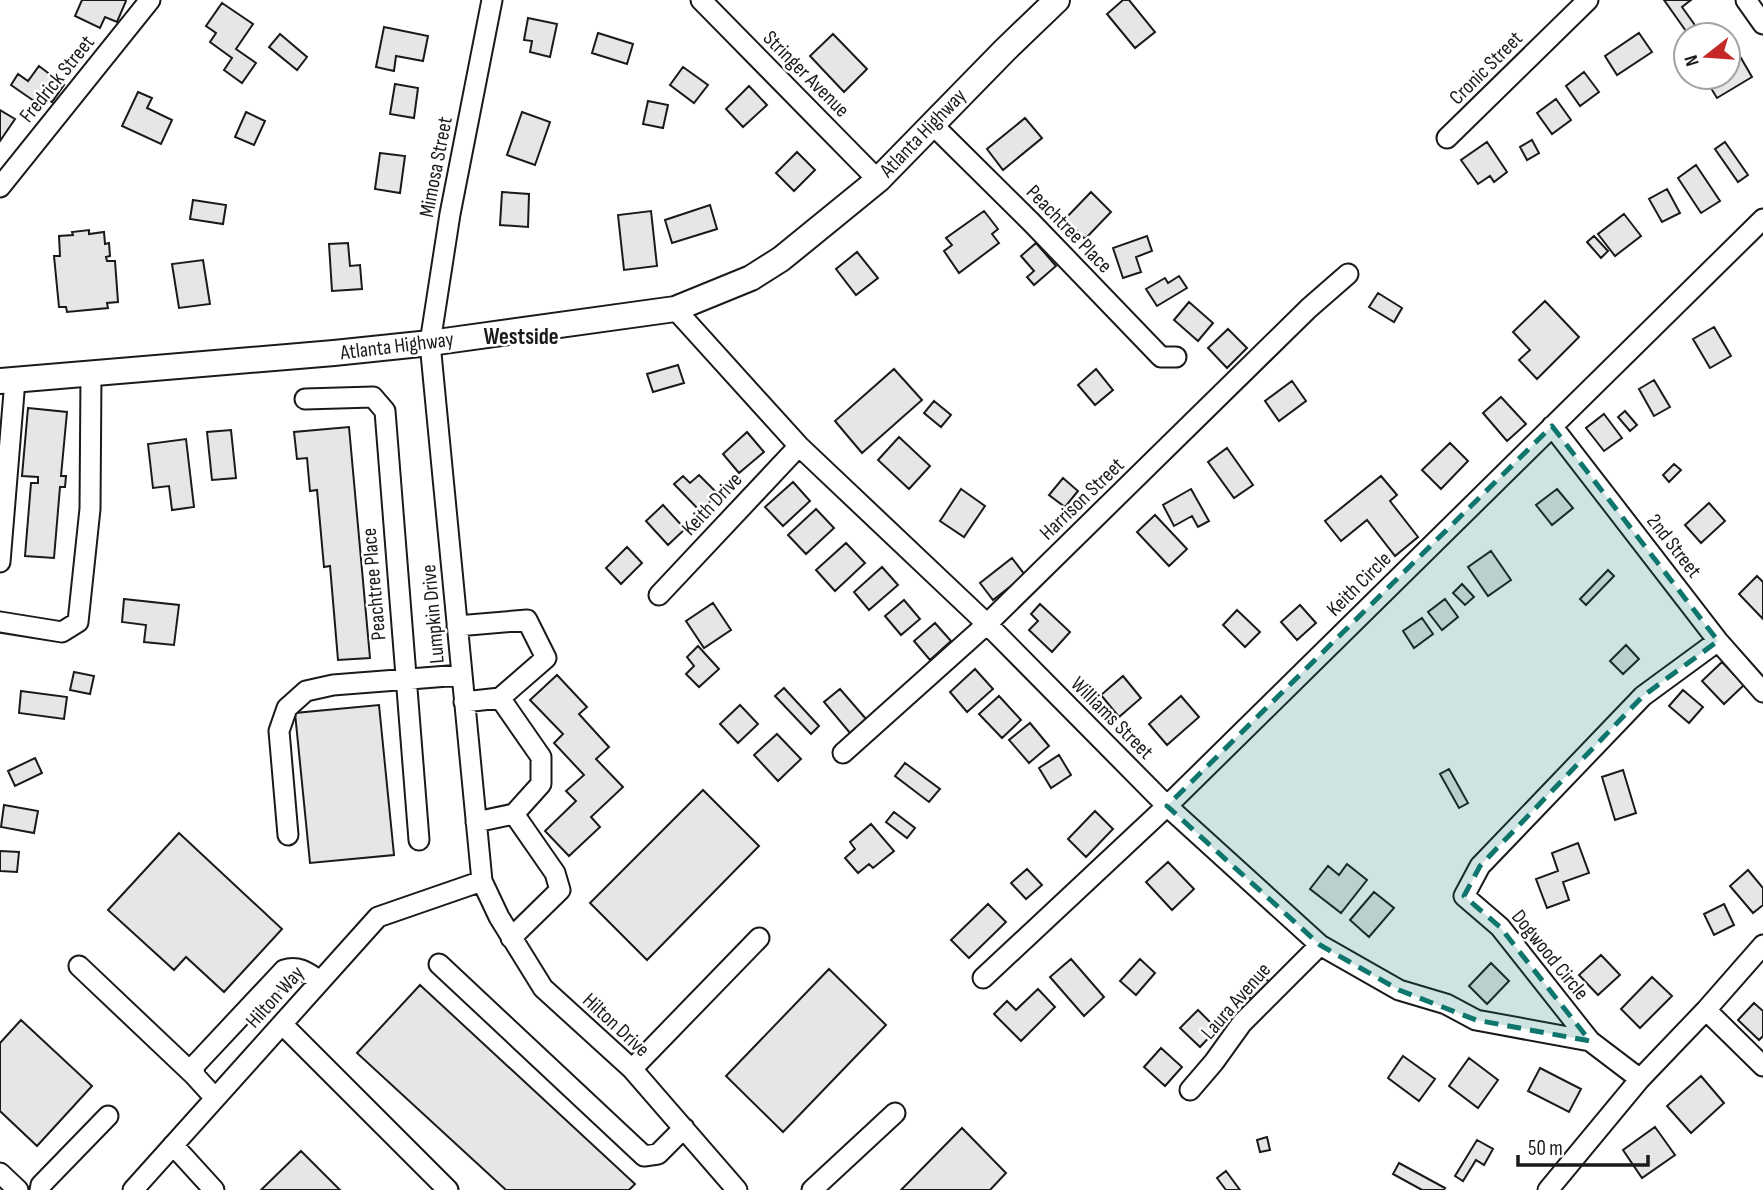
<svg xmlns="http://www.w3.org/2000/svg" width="1763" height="1190" viewBox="0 0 1763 1190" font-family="'Sofia Sans Condensed',sans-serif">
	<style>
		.building { fill: #e6e6e6; stroke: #1a1a1a; stroke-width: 2 }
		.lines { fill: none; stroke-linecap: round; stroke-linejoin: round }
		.minor-casing { stroke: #1a1a1a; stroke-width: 23 }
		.major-casing { stroke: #1a1a1a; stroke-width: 28 }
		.minor { stroke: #fff; stroke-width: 19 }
		.major { stroke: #fff; stroke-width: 24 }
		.marked { fill: #0f766e; fill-opacity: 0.2; stroke: #0f766e; stroke-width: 5; stroke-dasharray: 14 9; stroke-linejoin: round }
		.labels { text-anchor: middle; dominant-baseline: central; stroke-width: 5; stroke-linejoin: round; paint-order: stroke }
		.street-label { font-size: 21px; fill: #1a1a1a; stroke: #fff }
		.neighbourhood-label { font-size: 23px; font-weight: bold; fill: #1a1a1a; stroke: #fff }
	</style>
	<rect width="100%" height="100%" fill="#fff"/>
	<path class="building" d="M82 0H125L126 1 117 22 105 17 100 28 75 16Z
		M1123 0H1129L1155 32 1135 48 1107 14Z
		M1664 0H1691L1682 7 1697 28 1688 34Z
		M222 3 253 24 236 49 256 63 242 83 224 70 232 58 210 42 216 33 206 26Z
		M528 18 557 24 550 57 530 52 532 41 524 40Z
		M384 27 428 36 423 61 396 56 394 71 376 67Z
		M598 33 633 44 627 64 592 53Z
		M1639 33 1652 52 1617 75 1605 56Z
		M280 34 307 57 297 70 269 47Z
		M833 34 867 69 844 92 810 56Z
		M1741 58 1752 77 1717 98 1706 80 1710 77H1728V66Z
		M39 66 64 85 52 102 40 93 34 101 11 85 18 74 28 81Z
		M683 67 708 85 694 103 670 85Z
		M1584 72 1599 92 1580 106 1566 86Z
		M395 84 418 88 414 118 390 114Z
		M749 86 767 105 743 127 726 109Z
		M138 92 152 98 147 108 172 120 161 144 122 126Z
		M1556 99 1571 120 1552 134 1537 113Z
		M648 101 668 105 663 128 643 124Z
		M0 110 15 119 0 141Z
		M246 112 265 121 254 145 235 137Z
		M522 112 550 122 535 165 507 155Z
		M1025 118 1042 138 1003 170 987 149Z
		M1532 140 1539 153 1527 160 1520 147Z
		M1487 142 1507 172 1494 182 1490 176 1478 184 1461 160Z
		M1725 142 1748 175 1738 182 1715 149Z
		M797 152 815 170 794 191 776 173Z
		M380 153 405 156 400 193 375 189Z
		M1696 165 1720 201 1701 213 1678 178Z
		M1667 189 1680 213 1662 222 1649 199Z
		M502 192 529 194 528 227 500 225Z
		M1091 192 1111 212 1085 239 1065 219Z
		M193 200 226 205 223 224 190 219Z
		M710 205 717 229 672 243 665 220Z
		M651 211 657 266 624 270 618 215Z
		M984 211 998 229 992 234 999 243 959 273 944 251 952 245 946 238Z
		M1624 214 1641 236 1615 256 1598 234Z
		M89 230V234L104 232 105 244 109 243 110 256 106 257 107 261H115L118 302 107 303 108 308 67 312 66 307H59L54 256H60L59 236 73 235 72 232Z
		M1147 236 1152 251 1136 257 1141 272 1123 278 1113 248Z
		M1594 236 1608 251 1601 258 1587 242Z
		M348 243 350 266 360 265 362 289 332 291 329 244Z
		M1036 243 1056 266 1034 285 1027 277 1034 271 1021 256Z
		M857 252 878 278 856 295 836 269Z
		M203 260 210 304 179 308 172 264Z
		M1179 276 1187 288 1157 306 1146 289 1165 278 1168 283Z
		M1378 293 1402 308 1394 322 1369 307Z
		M1545 301 1579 337 1537 379 1519 360 1530 350 1513 332Z
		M1189 302 1213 323 1198 341 1174 320Z
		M1714 327 1731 356 1710 368 1693 339Z
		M1228 329 1247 348 1227 368 1208 348Z
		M678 365 684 383 653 392 647 374Z
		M894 369 922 400 862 453 835 421Z
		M1096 369 1113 390 1095 405 1078 385Z
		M1654 380 1670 407 1654 416 1639 389Z
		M1292 381 1306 401 1279 421 1265 401Z
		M1501 397 1526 424 1507 441 1483 413Z
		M934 401 951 415 941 427 924 413Z
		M28 408 67 412 61 476H66L65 487H60L54 558 25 556 31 483H38V477L22 476Z
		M1625 411 1637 425 1630 431 1618 417Z
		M1604 414 1622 438 1604 451 1586 428Z
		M349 427 370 658 338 660 330 566 324 567 317 490 310 491 307 458 297 459 294 432Z
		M231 430 236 478 212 480 207 432Z
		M747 432 764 452 739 473 723 454Z
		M899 437 930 466 909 489 878 460Z
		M186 439 194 507 172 510 169 486 153 488 148 444Z
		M1450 443 1468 461 1441 489 1422 470Z
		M1227 448 1253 485 1234 498 1208 462Z
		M1674 464 1681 470 1669 482 1663 475Z
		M699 475 718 494 700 511 674 484 683 476 690 483Z
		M1381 476 1397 495 1390 501 1418 537 1395 556 1367 520 1341 541 1325 521Z
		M1063 478 1078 491 1065 507 1049 495Z
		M793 482 810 501 783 526 765 507Z
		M961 489 985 506 964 537 940 521Z
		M1191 489 1209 521 1198 527 1192 516 1174 526 1163 505Z
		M1557 489 1573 508 1552 525 1536 505Z
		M1709 503 1725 521 1701 543 1685 525Z
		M663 505 685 529 668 545 646 521Z
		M816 509 834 528 806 554 788 535Z
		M1155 515 1187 549 1169 566 1137 532Z
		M846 543 865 563 835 591 816 570Z
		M627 547 642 563 621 584 606 568Z
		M1491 551 1511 580 1488 596 1468 567Z
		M1012 558 1025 575 993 600 980 583Z
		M882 567 898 585 869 610 854 592Z
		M1608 570 1614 576 1586 605 1580 599Z
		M1757 576 1763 582V619L1739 594Z
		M1462 584 1474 597 1465 605 1453 593Z
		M124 599 179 605 174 645 144 642 146 625 122 622Z
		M1445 599 1458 617 1442 630 1428 612Z
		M904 600 920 619 901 635 885 616Z
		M713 603 731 630 704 648 686 621Z
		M1040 604 1070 632 1052 652 1029 630 1038 621 1031 614Z
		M1300 605 1316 623 1297 640 1281 622Z
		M1237 610 1260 632 1245 647 1223 625Z
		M1422 618 1433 634 1414 648 1403 631Z
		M935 623 951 641 930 660 914 641Z
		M1626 645 1639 659 1623 674 1610 661Z
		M698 646 719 669 699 687 686 674 694 666 687 657Z
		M1722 662 1744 685 1724 704 1702 681Z
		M975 669 993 689 967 712 950 692Z
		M74 672 94 676 90 694 70 690Z
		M557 675 587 707 579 714 609 747 596 759 623 787 591 817 600 827 569 856 545 831 576 801 566 791 584 775 554 743 563 734 530 700Z
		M1123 676 1141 698 1119 717 1101 695Z
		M784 688 819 726 811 734 775 696Z
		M840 689 866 719 850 733 824 702Z
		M1683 690 1703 707 1689 723 1669 706Z
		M21 691 67 697 64 719 19 713Z
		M999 696 1021 720 1002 738 979 714Z
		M1181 696 1199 717 1167 745 1149 724Z
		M379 705 394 855 310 863 295 713Z
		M740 705 758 724 738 743 720 724Z
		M1030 723 1049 746 1029 763 1009 740Z
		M777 734 801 759 778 781 754 755Z
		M1059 755 1071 775 1051 788 1039 768Z
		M35 758 42 773 15 786 8 771Z
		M905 763 940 789 929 802 895 776Z
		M1449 769 1468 803 1459 808 1440 774Z
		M1623 770 1636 813 1615 820 1602 777Z
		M703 790 759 846 647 960 590 903Z
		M4 805 38 811 34 833 1 827Z
		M1095 811 1113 829 1086 857 1068 839Z
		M894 812 915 828 907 838 886 822Z
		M871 824 894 851 873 868 869 864 858 873 845 858 855 849 850 842Z
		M179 833 282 929 224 992 186 957 174 970 108 910Z
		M1578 843 1589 873 1563 882 1569 900 1547 908 1536 879 1558 871 1552 853Z
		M0 851 19 852 17 872 0 871Z
		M1168 862 1194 889 1172 910 1146 882Z
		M1347 864 1367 880 1341 913 1310 889 1328 866 1339 875Z
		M1027 869 1042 885 1026 899 1011 883Z
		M1748 870 1763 888V905L1753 913 1730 886Z
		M1374 892 1394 908 1369 937 1350 920Z
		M988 904 1006 922 969 958 951 940Z
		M1724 904 1734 925 1714 935 1704 914Z
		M1601 955 1620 975 1598 995 1579 975Z
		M1071 959 1104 997 1084 1016 1050 977Z
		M1140 959 1155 973 1136 995 1120 981Z
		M1491 963 1509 981 1487 1004 1469 986Z
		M829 969 886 1025 783 1132 726 1076Z
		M1259 974 1279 989 1264 1009 1244 993Z
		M1652 977 1672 996 1640 1028 1621 1009Z
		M420 985 635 1184 629 1190H506L357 1053Z
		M1038 989 1055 1007 1021 1041 994 1014 1007 1001 1016 1010Z
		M1754 1003 1763 1011V1036L1759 1040 1738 1020Z
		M1198 1010 1217 1029 1200 1047 1180 1028Z
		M21 1020 92 1086 37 1146 0 1111V1043Z
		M1161 1048 1182 1067 1165 1086 1144 1067Z
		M1403 1056 1435 1079 1419 1101 1388 1078Z
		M1469 1058 1498 1080 1478 1108 1449 1086Z
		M1540 1068 1581 1089 1569 1112 1528 1091Z
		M1701 1076 1724 1103 1691 1133 1667 1106Z
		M1655 1127 1675 1155 1642 1178 1623 1150Z
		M962 1128 1006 1173 990 1190H901Z
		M1267 1137 1270 1150 1260 1152 1257 1140Z
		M1477 1140 1493 1149 1484 1165 1476 1160 1463 1181 1455 1176Z
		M301 1151 340 1190H261Z
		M1399 1163 1445 1188 1444 1190H1422L1393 1174Z
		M1226 1171 1240 1190H1226L1217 1178Z"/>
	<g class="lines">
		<g class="minor-casing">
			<path id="minor" d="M492 0 450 214 430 343 482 881 499 917 543 988 632 1069 737 1190
				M701 0 878 180
				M1746 0 1763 24
				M932 124 1032 223 1161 357H1176
				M1447 138 1588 0
				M0 187 150 0
				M675 309 799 446 987 624 1167 806 1320 945 1399 990 1446 1004 1476 1020 1590 1041
				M305 399 373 397 385 411 419 840
				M1552 426 1718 641 1763 692
				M0 562 15 380
				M659 595 799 446
				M0 622 62 632 78 622 90 509 91 374
				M457 626 527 620 546 658 500 698
				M464 702 500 698 541 757V784L514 814
				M843 753 987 624 1309 308 1348 274
				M476 822 514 814 555 873 560 890 511 938
				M288 835 279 731 287 708 306 691 333 685 461 675
				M439 964 644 1156 658 1154 684 1128
				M79 966 194 1075
				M983 978 1167 806 1763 219
				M1706 1010 1763 1066
				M282 1024 448 1190
				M632 1069 759 938
				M1640 1079 1590 1041 1500 927 1464 896 1480 866 1643 696 1718 641
				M1190 1090 1214 1062 1242 1023 1320 945
				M215 1098 194 1075 195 1065 284 970C299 965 308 973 320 981
				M173 1145 214 1190
				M0 1173 18 1190
				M40 1190 41 1185 108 1116
				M133 1190 378 917 482 881
				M812 1190 895 1113
				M1548 1190 1640 1079 1706 1010 1763 945"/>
		</g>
		<g class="major-casing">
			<path id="major" d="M0 381 334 353 430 343 675 309 751 278 781 259 878 180 1005 50 1057 0"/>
		</g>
		<use href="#minor" class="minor"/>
		<use href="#major" class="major"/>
	</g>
	<path class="marked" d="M1552 426 1718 641 1643 696 1480 866 1464 896 1500 927 1590 1041 1476 1020 1399 990 1320 945 1167 806Z"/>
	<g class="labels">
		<g class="street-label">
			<text transform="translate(1486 68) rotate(-45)">Cronic Street</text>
			<text transform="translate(806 74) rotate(45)">Stringer Avenue</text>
			<text transform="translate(57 79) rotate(-51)">Fredrick Street</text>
			<text transform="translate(923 133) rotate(-46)">Atlanta Highway</text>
			<text transform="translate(436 167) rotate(-79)">Mimosa Street</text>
			<text transform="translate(1069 229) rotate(46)">Peachtree Place</text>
			<text transform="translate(397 346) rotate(-7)">Atlanta Highway</text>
			<text transform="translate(1082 499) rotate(-44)">Harrison Street</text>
			<text transform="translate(712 504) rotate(-47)">Keith Drive</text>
			<text transform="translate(1674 546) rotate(52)">2nd Street</text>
			<text transform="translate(374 584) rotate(-95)">Peachtree Place</text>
			<text transform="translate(1359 584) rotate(-45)">Keith Circle</text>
			<text transform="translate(433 614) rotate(-95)">Lumpkin Drive</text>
			<text transform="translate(1112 718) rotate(45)">Williams Street</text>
			<text transform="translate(1550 955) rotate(51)">Dogwood Circle</text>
			<text transform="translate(275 997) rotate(-48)">Hilton Way</text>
			<text transform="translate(1236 1001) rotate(-49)">Laura Avenue</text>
			<text transform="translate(616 1025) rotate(43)">Hilton Drive</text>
		</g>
		<g class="neighbourhood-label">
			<text x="521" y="337">Westside</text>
		</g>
	</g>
	<g transform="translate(1707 56) rotate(253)"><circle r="33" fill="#ffffff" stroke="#a3a3a3" stroke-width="2"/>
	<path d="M0-5L12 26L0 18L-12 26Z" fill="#c62828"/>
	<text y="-10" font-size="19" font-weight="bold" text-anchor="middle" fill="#1a1a1a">N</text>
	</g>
	<path d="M1518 1155v10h130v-10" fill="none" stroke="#1a1a1a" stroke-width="3.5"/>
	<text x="1528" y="1155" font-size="21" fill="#1a1a1a" stroke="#ffffff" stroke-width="5" paint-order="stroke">50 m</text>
</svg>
